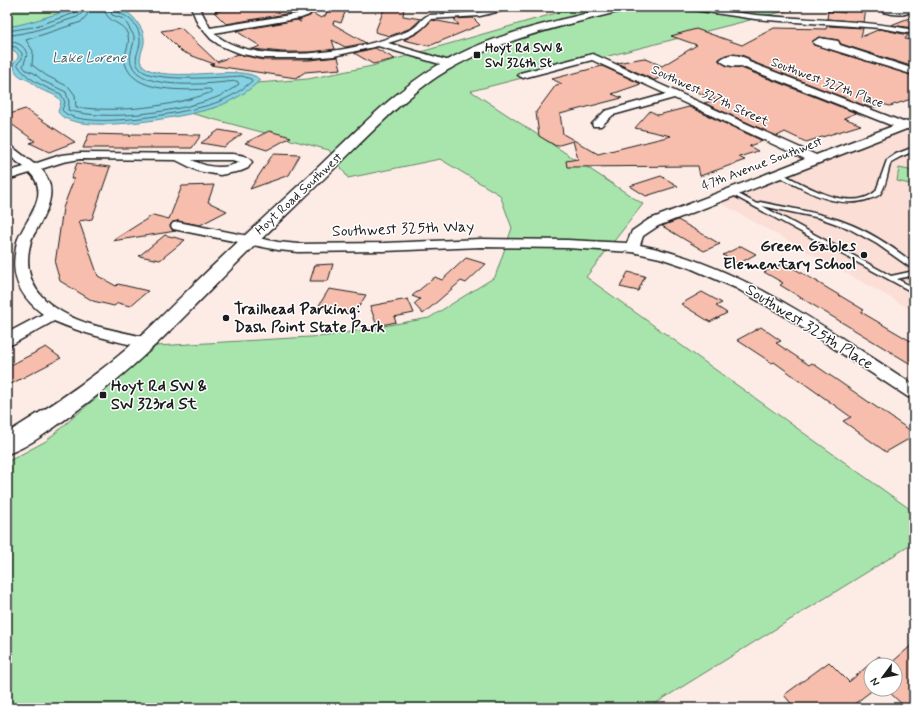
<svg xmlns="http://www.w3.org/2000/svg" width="921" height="715" viewBox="0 0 921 715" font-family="Mynerve,sans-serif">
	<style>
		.built { fill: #fbded5 }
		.green { fill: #a8e5ac; stroke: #628064 }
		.water { fill: #84d2e3; stroke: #5a8993 }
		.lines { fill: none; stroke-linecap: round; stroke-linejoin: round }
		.shore { stroke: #46656c; stroke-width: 1 }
		.building { fill: #f7bead; stroke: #1c1c1c }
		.service-casing { stroke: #1c1c1c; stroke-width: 3 }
		.minor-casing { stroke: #1c1c1c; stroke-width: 3 }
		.secondary-casing { stroke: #1c1c1c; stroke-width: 3 }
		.service { fill: #fff; fill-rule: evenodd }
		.minor { fill: #fff; fill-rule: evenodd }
		.secondary { fill: #fff; fill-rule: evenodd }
		.poi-dot { fill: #1c1c1c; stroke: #fff; stroke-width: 1.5 }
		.labels { text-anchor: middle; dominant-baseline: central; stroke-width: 3; stroke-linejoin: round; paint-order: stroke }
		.far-poi-label { font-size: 13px; font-weight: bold; fill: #1c1c1c; stroke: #fff; text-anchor: start }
		.far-street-label { font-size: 13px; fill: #1c1c1c; stroke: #fff }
		.far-water-label { font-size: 14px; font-style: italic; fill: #405c62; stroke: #fff }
		.street-label { font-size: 16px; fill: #1c1c1c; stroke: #fff }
		.poi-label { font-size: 16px; font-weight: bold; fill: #1c1c1c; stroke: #fff; text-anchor: start }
	</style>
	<rect width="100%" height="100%" fill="#fdece6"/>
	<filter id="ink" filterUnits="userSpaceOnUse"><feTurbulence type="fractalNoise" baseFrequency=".025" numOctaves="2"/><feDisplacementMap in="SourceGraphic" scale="8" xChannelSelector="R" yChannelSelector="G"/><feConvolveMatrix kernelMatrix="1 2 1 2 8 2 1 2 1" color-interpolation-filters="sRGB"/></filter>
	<g filter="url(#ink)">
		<path class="built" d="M914 122V311L713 199Z"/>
		<path class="green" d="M7 7H112L71 9 32 23 7 27Z
			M577 7H801L471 91 643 204 586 277 914 512V543L648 708H7V462L46 441 156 346 327 336 429 318 495 277 512 228 500 195 440 159 348 178 329 150 190 113 213 108 237 96 257 83 308 79 372 66Z
			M899 168 914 171V185L897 181Z"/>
		<path class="water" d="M91 7C108 8 122 5 134 18 140 26 145 32 144 43 143 49 140 54 140 61 152 90 245 60 260 80 250 91 232 101 219 106 193 116 74 138 58 112L61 102C58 94 47 93 40 89 36 87 33 83 30 81 19 76 16 76 13 64L18 58V55L15 51 7 49V27C36 23 62 9 91 7Z"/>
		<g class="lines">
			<path class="shore" d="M89 7 87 15 81 22 26 40 33 51 32 65 47 76 69 87 75 95 76 107C117 113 173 107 212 92L210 89C185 90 133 94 125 63 123 53 132 43 127 33 122 21 106 24 104 7
				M7 31 33 27 75 13 78 7
				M7 36 34 31 77 17 82 13 83 7
				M7 41C17 42 25 45 27 55L23 66 26 70 34 73 43 81 66 92 69 102 68 110C105 122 179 112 215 98 224 95 232 89 239 84L237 81C214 83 139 93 131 63 128 54 135 45 134 36L124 19 112 15 110 7
				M7 46 16 47 22 53V59L17 64C26 79 44 87 61 94L65 102 62 110C79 133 193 112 218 102 231 97 242 90 252 81L251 79 242 76C222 77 152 83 140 69 132 60 139 52 140 43 141 27 130 16 116 12L115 7"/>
		</g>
		<path class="building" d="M219 7H288L292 13 226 24 214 12 222 10Z
			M330 7H347L341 23 334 21 333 24 366 43 345 47 332 40 335 49 311 52H282L253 49 260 46 236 31 297 20 301 22 298 20 310 16 312 13 321 18 325 16Z
			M385 7H404L403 16 421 19 411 28 390 36 375 32Z
			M443 7H462L466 11 448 12Z
			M846 7 866 8 864 22 827 19 828 11 845 13Z
			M914 16V28L891 25Z
			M473 18 480 25 429 46 404 40 418 33 432 20 459 25 454 19Z
			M827 26 863 28 861 37 880 29 908 35 905 39 914 40V67L841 44 838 40 819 37 812 42 814 45 914 76V98L890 106 882 104 871 108 750 61 749 58 741 55 730 54 719 59V61L727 66 741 68 856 113 844 118 861 125 806 142 785 132 777 136 704 103 716 100 663 77 654 80 617 63 644 58 662 66 697 45 671 36 696 29 742 45 774 28 826 29Z
			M181 28 217 62 238 54 263 60H310L338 57 341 69 305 72 296 78 210 65 214 64 190 55 181 51 161 31Z
			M375 48 395 59 373 64 354 53Z
			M602 66 641 84 612 94 622 98 560 114 563 134 598 154 671 136 635 128 650 111 658 115 689 107 763 141 749 146 758 151 739 157 745 160 700 176 698 166 567 167 566 161 578 159 573 141 556 146 539 136 536 112 556 85 562 84 552 79Z
			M25 109 75 142 49 152 30 143 35 141 7 121V115Z
			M219 130 242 134 224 147 201 143Z
			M269 131 291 137 267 150 245 143Z
			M89 134 130 135V137L132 134 201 135 192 148H83Z
			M273 154 300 155 289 175 250 189Z
			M77 163 110 167 92 219 79 221 98 276 116 286 118 284 148 291 130 306 118 303 114 306 93 301 60 281 55 264 63 208 74 179H71Z
			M661 176 678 186 646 196 630 186Z
			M214 185 208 202 227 211 200 225 178 221 173 222 170 225 172 230 176 231 112 241 153 215 169 219 182 186Z
			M678 220 720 244 704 251 662 226Z
			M165 235 185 240 160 260 139 256Z
			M741 246 756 254 738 264 723 255Z
			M466 258 486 264 466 283 461 281 423 314 414 304 420 299 412 296 435 277 442 280Z
			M784 263 818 282H817L864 310 861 312 914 343V366L780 285 783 283 764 272Z
			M333 264 328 281H310L315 265Z
			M628 272 645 276 638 291 620 287Z
			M329 289 366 295 355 313 318 307Z
			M702 292 722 303 716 306 727 313 710 322 681 304Z
			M408 299 414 313 394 317 396 322 377 326 370 306Z
			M761 327 781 341 776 343 809 365 812 363 914 433V436L886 452 843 421 851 417 774 362 772 363 737 340Z
			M46 347 61 358 7 386V367Z
			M914 643V708H906L886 689H895V665H889Z
			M879 656 889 665H871V689H874L849 708H795L784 695 829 662 849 682Z"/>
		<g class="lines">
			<g class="service-casing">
				<path id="service" d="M901 125 914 127V131L901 127Z
					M914 147V151L900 157 891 162C887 172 887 185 880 194 877 197 872 198 869 199 843 208 818 197 795 185 789 181 781 178 776 174L781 173C805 185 850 214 876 191L887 160 896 154Z
					M731 190 757 204 760 202C788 208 817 212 844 222 869 231 893 247 914 264V270L877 244 848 228 820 218 762 206 891 276 914 271V275L897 279 914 288V293L729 193V191Z"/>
			</g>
			<g class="minor-casing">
				<path id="minor" d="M191 7H199L210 28 296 14 303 11 306 7H314L309 15 301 18 214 33C254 70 367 51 412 29 419 25 422 17 429 15L480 12 497 7H510L509 9 480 16 431 19C418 35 407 37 388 43L453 62 455 64 453 66 450 67 378 46 334 56 310 58H263L242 54 221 46 211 39 198 24Z
					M683 7C708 7 731 12 756 15 809 20 862 20 914 30V34L880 28 755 19 687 9Z
					M882 7H891L890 9H898L893 7H907L911 11C904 17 892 14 883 12Z
					M819 38 838 41 840 45 914 69V75L814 44 813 42Z
					M593 54 816 155 893 126 741 66C734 67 726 66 720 60 728 52 739 55 748 59L749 62 903 122 914 119V126L658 226 643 236 640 245C742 265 828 330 914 385V399L908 397 783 315 736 288 690 268 660 258 632 252 567 248 481 247 384 251 298 252 278 250 173 229 171 226 173 223 178 222 278 242 298 244 384 243 481 239 567 240 627 243 632 231 648 220 805 159 674 98 613 115 601 126H593L592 124 605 111 666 94 592 60 523 78 518 75 520 73Z
					M7 145 11 146 34 164 61 155 80 153 232 154C240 155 247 155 252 162L248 168 241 171 220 175 198 171 176 160 80 159 63 162 41 169C58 187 49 208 38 227 36 232 32 236 31 241 22 273 34 296 62 312 89 328 122 331 152 339L154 343 152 347 146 348C114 341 84 334 54 321L13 344 7 345V333L43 314C23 299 11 280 15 254 16 249 16 243 18 239 27 218 51 194 30 173L7 180V172L24 167 7 154ZM192 160H232L240 162C224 170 208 168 192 160Z"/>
			</g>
			<g class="secondary-casing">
				<path id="secondary" d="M614 7H631L629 9C560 27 488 40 428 83 396 106 368 136 339 164 303 199 267 233 232 268 184 317 138 366 83 406 63 421 30 447 7 454V433C38 414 69 394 98 372 133 346 163 315 193 285 232 247 272 210 312 173 356 132 400 83 455 56 505 31 560 20 614 7Z"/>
			</g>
			<use href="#service" class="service"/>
			<use href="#minor" class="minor"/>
			<use href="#secondary" class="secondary"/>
		</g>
	</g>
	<g class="poi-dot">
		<rect x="473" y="51" width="8" height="8" rx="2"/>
		<circle cx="864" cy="255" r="4"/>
		<circle cx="226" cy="318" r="4"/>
		<rect x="99" y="391" width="8" height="8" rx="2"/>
	</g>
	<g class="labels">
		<g class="far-poi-label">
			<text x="485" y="48">Hoyt Rd SW &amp;<tspan x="485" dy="15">SW 326th St</tspan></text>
		</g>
		<g class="far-street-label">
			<text transform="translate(827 83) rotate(21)">Southwest 327th Place</text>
			<text transform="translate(710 96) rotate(25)">Southwest 327th Street</text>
			<text transform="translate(762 164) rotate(-21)">47th Avenue Southwest</text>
			<text transform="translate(299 194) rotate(-43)">Hoyt Road Southwest</text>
		</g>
		<g class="far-water-label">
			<text x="89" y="58">Lake Lorene</text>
		</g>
		<g class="street-label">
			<text transform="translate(403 229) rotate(-2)">Southwest 325th Way</text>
			<text transform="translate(809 327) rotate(32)">Southwest 325th Place</text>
		</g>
		<g class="poi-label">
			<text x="856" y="246" text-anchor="end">Green Gables<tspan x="856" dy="18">Elementary School</tspan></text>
			<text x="234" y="309">Trailhead Parking:<tspan x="234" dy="18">Dash Point State Park</tspan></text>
			<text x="111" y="386">Hoyt Rd SW &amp;<tspan x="111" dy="18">SW 323rd St</tspan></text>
		</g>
	</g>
	<rect width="921" height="715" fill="none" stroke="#fff" stroke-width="24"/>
	<rect x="12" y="12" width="897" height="691" fill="none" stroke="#1c1c1c" stroke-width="1.5" filter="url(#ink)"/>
	<g transform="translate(883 677) rotate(238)"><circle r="19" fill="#ffffff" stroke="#a4a4a4"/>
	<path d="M0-3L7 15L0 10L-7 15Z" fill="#1c1c1c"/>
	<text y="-6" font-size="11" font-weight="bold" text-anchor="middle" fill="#1c1c1c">N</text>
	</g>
</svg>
